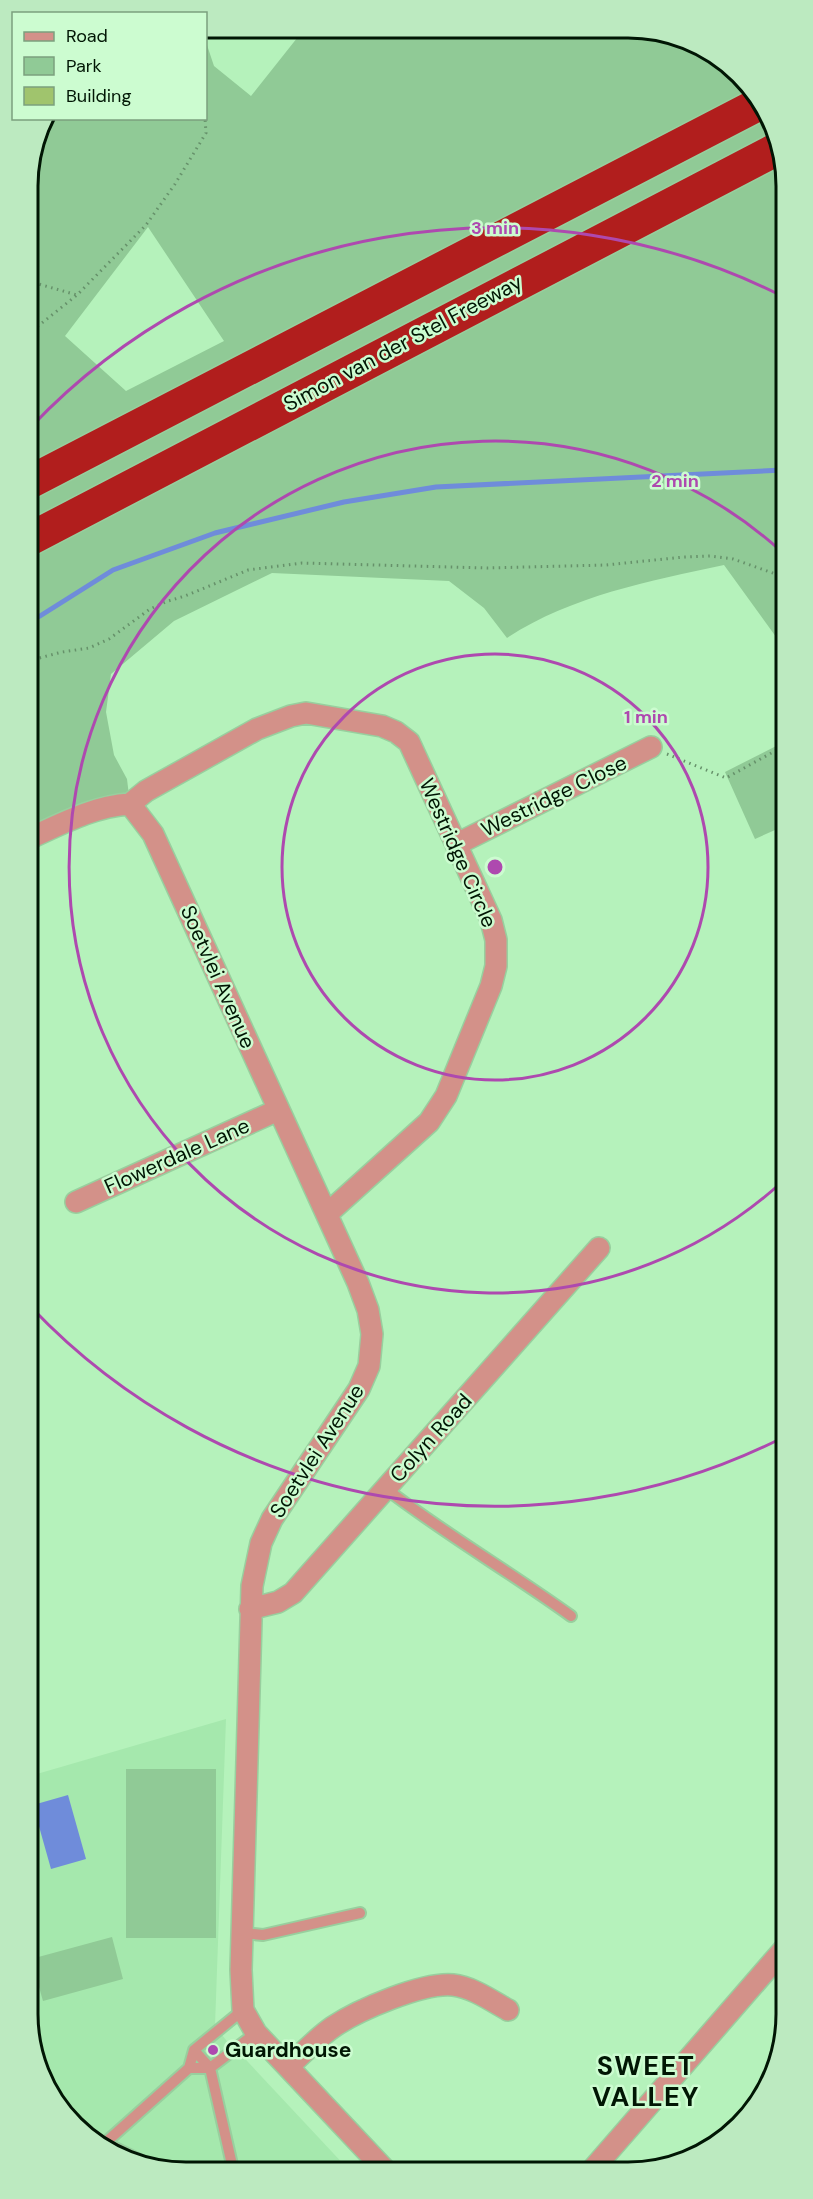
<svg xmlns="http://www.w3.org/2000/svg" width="813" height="2199" viewBox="0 0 813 2199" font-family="'DM Sans',sans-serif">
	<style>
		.built { fill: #a5e8ad }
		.green { fill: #90ca96; fill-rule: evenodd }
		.water { fill: #6f8cda }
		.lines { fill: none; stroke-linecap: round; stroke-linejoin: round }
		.stream { stroke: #6f8cda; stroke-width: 5 }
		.building { fill: #a0c46d }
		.lane-casing { stroke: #98cf9e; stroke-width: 14 }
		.street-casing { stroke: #98cf9e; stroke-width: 24 }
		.highway-casing { stroke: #98cf9e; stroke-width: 36 }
		.path { stroke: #66916a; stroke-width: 3; stroke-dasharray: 1.5 4.5; stroke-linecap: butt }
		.lane { stroke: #d39189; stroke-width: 10 }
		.street { stroke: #d39189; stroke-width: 21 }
		.highway { stroke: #b11e1d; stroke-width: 33 }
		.ring { fill: none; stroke: #ae49af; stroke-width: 3 }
		.poi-dot { fill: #ae49af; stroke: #ccfcd0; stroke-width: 2 }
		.labels { text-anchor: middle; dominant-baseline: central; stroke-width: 5; stroke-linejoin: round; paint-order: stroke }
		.street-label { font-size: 21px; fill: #011604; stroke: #ccfcd0 }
		.poi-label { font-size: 21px; font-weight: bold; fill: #011604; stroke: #ccfcd0; text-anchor: start }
		.district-label { font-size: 27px; font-weight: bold; letter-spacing: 1.5px; fill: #011604; stroke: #ccfcd0 }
		.rim { fill: none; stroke: #011604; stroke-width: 3 }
		.centre { fill: #ae49af; stroke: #ccfcd0; stroke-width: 3 }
		.ring-label { font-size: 18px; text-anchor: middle; font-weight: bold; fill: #ae49af; stroke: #ccfcd0; stroke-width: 5; stroke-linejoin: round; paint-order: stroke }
	</style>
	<rect width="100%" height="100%" fill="#b5f2bb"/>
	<path class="built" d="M226 1719 215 2026 237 2054 239 2052 248 2062 348 2169H155L74 2126 30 2045V1776Z"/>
	<path class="green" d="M305 28 659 30 740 74 783 154 784 648 724 565C649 581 571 596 507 638L484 608 449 581 272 573 174 621 111 674 106 712 114 755 127 779 130 804 28 839 27 174 42 119 206 118V42L214 66 251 96ZM148 227 224 341 126 391 65 336Z
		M784 742V826L755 839 725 772Z
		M126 1769H216V1938H126Z
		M112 1937 123 1979 43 2001 31 1959Z"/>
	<path class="water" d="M68 1795 86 1859 51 1869 33 1805Z
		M30 1806 39 1834 30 1836Z"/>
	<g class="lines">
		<path class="stream" d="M28 621 40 616 113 570 215 533 344 502 436 487 783 470"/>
	</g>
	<path class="building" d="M215 2044 219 2049 211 2055 207 2050Z"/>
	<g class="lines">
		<g class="lane-casing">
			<path id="lane" d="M385 1488C445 1534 510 1572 571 1616
				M242 1933 263 1935 360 1913
				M243 2010 194 2050 189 2068H210L256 2033
				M194 2050 210 2068 233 2169
				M105 2143 189 2068
				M105 2143 158 2169"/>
		</g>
		<g class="street-casing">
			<path id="street" d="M130 804 153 834 358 1283 368 1310 372 1334 369 1366 359 1389 272 1519 261 1543 252 1586 241 1970 243 2010 256 2033 384 2169
				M130 804 146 791 257 729 291 716 306 713 382 726 396 732 409 742 491 920 496 940V966L491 986 446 1096 429 1122 327 1214
				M28 839C61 824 94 806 130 804
				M457 844 651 747
				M76 1202 278 1110
				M250 1609 278 1602 293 1593 599 1248
				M288 2067C302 2054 317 2038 333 2027 358 2010 423 1982 453 1985 472 1987 492 2001 508 2010
				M593 2169 786 1947"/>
		</g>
		<g class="highway-casing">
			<path id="highway" d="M28 483 757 105
				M28 540 779 148"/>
		</g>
		<path class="path" d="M28 281 77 295
			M28 334 77 295 146 225 175 184 206 133 205 118
			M28 661 62 652 89 648 109 639 150 609 168 601 185 596 248 570 302 563 487 568 606 565 684 557 710 556 733 559 784 577
			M667 754 726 778 784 746"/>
		<use href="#lane" class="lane"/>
		<use href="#street" class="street"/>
		<use href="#highway" class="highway"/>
	</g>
	<g class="ring">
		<circle cx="495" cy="867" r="213"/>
		<path d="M783 1181A426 426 0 1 1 783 553"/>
		<path d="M780 1439A639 639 0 0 1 31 1307M31 427A639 639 0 0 1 780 295"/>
	</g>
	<circle class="poi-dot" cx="213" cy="2050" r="6"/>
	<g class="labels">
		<g class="street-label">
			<text transform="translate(403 343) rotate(-28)">Simon van der Stel Freeway</text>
			<text transform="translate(554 796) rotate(-26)">Westridge Close</text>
			<text transform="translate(458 853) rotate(66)">Westridge Circle</text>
			<text transform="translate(218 977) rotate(66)">Soetvlei Avenue</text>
			<text transform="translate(177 1156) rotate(-24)">Flowerdale Lane</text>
			<text transform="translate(431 1438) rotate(-48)">Colyn Road</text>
			<text transform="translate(317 1451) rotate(-57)">Soetvlei Avenue</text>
		</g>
		<g class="poi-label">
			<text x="225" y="2050">Guardhouse</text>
		</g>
		<g class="district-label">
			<text x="646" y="2065">SWEET<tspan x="646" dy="31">VALLEY</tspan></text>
		</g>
	</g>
	<path d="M0 0H813V2199H0ZM186 38H628A148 148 0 0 1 776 186V2014A148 148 0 0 1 628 2162H186A148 148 0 0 1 38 2014V186A148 148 0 0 1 186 38Z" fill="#bceac0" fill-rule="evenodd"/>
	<path class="rim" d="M186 38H628A148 148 0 0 1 776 186V2014A148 148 0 0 1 628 2162H186A148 148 0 0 1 38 2014V186A148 148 0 0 1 186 38Z"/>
	<circle cx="495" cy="867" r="9" class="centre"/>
	<g class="ring-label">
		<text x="495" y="234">3 min</text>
		<text x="675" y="487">2 min</text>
		<text x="646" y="723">1 min</text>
	</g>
	<rect x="12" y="12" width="195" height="108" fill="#ccfcd0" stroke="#7ba07e" stroke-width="1.5"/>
	<rect x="24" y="32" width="30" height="9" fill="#d39189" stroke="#7ba07e" stroke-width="1.5"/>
	<text x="66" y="42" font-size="18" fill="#011604">Road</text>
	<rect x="24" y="57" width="30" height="18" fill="#90ca96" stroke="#7ba07e" stroke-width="1.5"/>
	<text x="66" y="72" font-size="18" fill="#011604">Park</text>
	<rect x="24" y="87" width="30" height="18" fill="#a0c46d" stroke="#7ba07e" stroke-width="1.5"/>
	<text x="66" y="102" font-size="18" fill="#011604">Building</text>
</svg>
